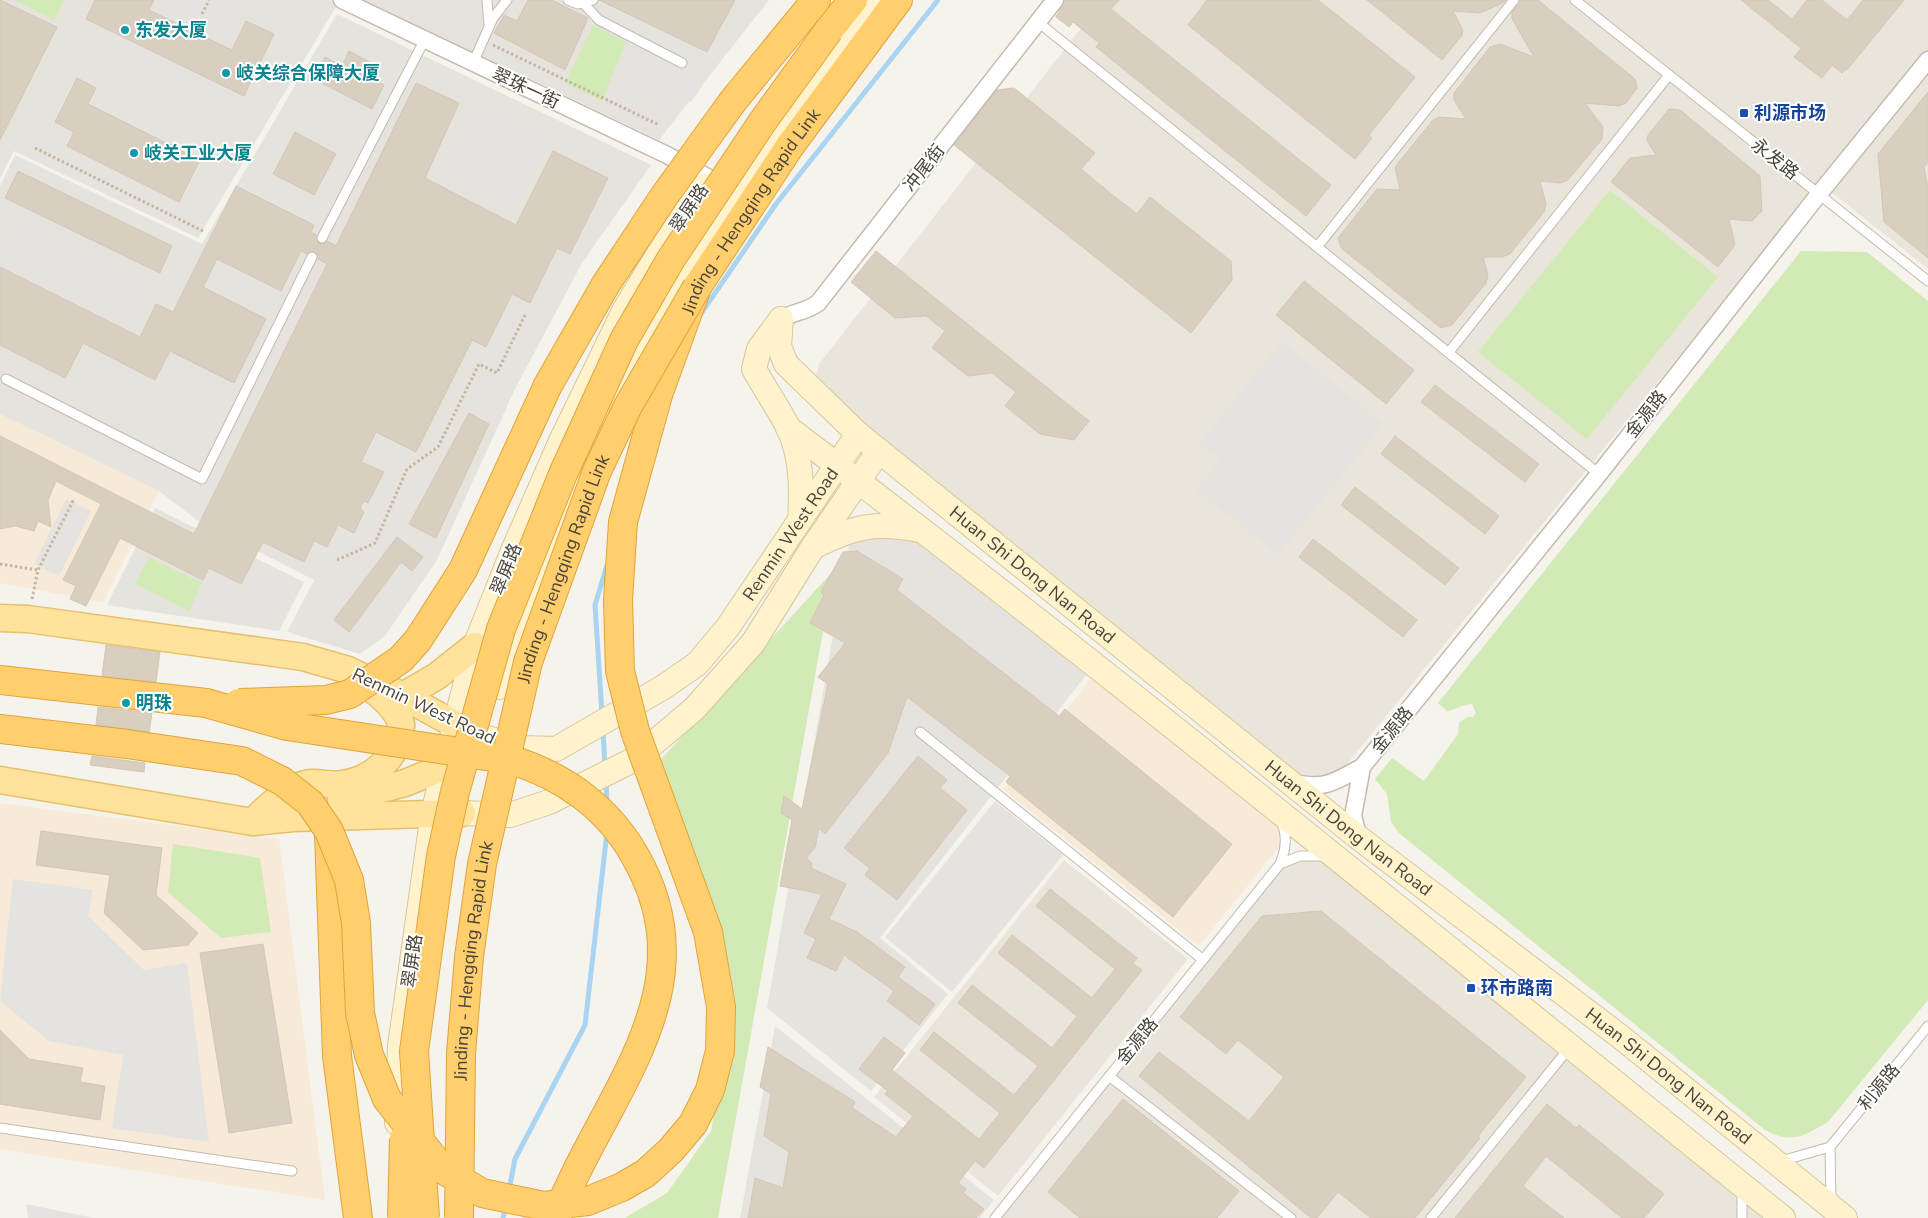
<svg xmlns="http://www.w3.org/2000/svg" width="1928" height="1218" viewBox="0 0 1928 1218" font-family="'Nunito Sans','Noto Sans SC',sans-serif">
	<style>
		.residential { fill: #eae5da }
		.commercial { fill: #f7ead8 }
		.industrial { fill: #e6e2dd }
		.green { fill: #d2eab5 }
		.parking { fill: #e5e3e0 }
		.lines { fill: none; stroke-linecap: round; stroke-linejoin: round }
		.stream { stroke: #a9d4f2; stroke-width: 5 }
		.building { fill: #d8cfc1; stroke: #d3c7b4 }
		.lane-casing { stroke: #c2bbae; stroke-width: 11 }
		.street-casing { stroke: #c2bbae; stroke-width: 19 }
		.secondary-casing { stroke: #d6c79b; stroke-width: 26 }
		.primary-casing { stroke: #e6c16a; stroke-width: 29 }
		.highway-casing { stroke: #e0a43c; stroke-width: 30 }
		.path { stroke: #c4b79f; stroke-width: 3; stroke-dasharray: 2.5 2.5; stroke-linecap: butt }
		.lane { stroke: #fff; stroke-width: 9 }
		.street { stroke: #fff; stroke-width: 16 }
		.secondary { stroke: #fff3cd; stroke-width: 24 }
		.primary { stroke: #ffe39c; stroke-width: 26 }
		.highway { stroke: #ffcf6e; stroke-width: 28 }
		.highway-bridge-casing { stroke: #e0a43c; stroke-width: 30; stroke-linecap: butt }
		.highway-bridge { stroke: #ffcf6e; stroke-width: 28 }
		.culture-dot { fill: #0f9aa8; stroke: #fff; stroke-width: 2 }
		.transit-dot { fill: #1a4fb4; stroke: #fff; stroke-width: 2 }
		.labels { text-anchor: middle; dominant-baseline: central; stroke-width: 4; stroke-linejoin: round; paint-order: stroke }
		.culture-label { font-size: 18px; font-weight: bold; fill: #0d838f; stroke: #fff; text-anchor: start }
		.street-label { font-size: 18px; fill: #4b4439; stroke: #fff }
		.transit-label { font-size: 18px; font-weight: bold; fill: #164399; stroke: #fff; text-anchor: start }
	</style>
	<rect width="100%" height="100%" fill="#f6f3ec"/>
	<path class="residential" d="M1103 0H1928V269L1820 183 1317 801 809 401 819 364Z
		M1324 847 1769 1207 1760 1218H990L1278 858Z
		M1064 860 1188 959 998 1196 874 1097Z"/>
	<path class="commercial" d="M0 414 159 491 103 602 0 583Z
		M1095 674 1291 832 1199 946 1003 789Z
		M0 803 279 839 325 1200 0 1149Z"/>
	<path class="industrial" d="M0 0H333L338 3 198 238 14 151 0 179Z
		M364 0H769L659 140Z
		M337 14 651 165 582 263 515 389 437 560 385 636 360 654 287 632 314 580 197 520 159 491 0 414V186L15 155 202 244Z
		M155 508 304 582 279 631 107 605Z
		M912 528 1090 670 880 938 948 994 871 1091 767 1008 851 534Z
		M775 1026 994 1200 980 1218H740Z"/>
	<path class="green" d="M15 0H64L54 20Z
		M593 25 626 42 602 101 565 83Z
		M1610 190 1718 277 1587 439 1478 352Z
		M1801 251 1867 252 1928 301V1000L1828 1122C1803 1137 1791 1144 1765 1130L1399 833 1391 822 1387 794 1375 779 1392 758 1424 781 1458 734 1459 723 1467 717H1473L1476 713 1472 704C1462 704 1456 710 1447 711L1438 703Z
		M149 557 202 583 189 611 135 584Z
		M834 570 718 1218H625L667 1193 711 1131 729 1031 655 766Z
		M173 844 260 858 271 932 221 938 168 892Z"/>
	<path class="parking" d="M164 0H249L232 37 162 4Z
		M627 45 703 85 691 102 672 92 660 107 615 73Z
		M476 102 549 139 514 209 441 173Z
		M19 223 153 289 136 325 2 259Z
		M1282 341 1384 424 1278 555 1196 490 1220 460 1199 444Z
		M66 499 91 511 59 576 34 564Z
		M255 566 295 585 274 625 192 612 212 574 243 589Z
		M995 801 1063 855 952 992 885 937Z
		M13 879 93 890 88 916 144 970 187 963 209 1142 112 1128 123 1055 49 1041 0 1001Z
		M26 1204 94 1218H28Z"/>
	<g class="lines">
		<path class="stream" d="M700 315 776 204 938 0
			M602 714 595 605 608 562
			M603 730 605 767
			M606 780 607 804
			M509 1190 515 1159 585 1025 607 832
			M503 1218 506 1206"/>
	</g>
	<path class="building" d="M0 0 57 27 0 140Z
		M95 0H154L149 10 232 50 246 21 274 34 244 96 86 19Z
		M528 0H552L588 18 565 70 494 33 504 15 517 21Z
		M599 0H735L707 52Z
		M1065 0H1119L1111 9 1331 185 1306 216 1096 47 1099 43 1073 22 1069 27 1056 17Z
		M1207 0H1318L1415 77 1369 135 1372 138 1355 159 1188 25Z
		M1367 0H1506L1503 3 1480 13 1453 11 1463 30 1462 35 1442 60Z
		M1520 0H1538L1635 79 1637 88 1626 103 1619 106 1585 103 1603 127 1602 139 1568 180 1561 183 1540 181 1546 204 1544 212 1510 254 1502 257H1483L1488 275 1486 283 1452 325 1441 328 1341 248 1338 238 1377 189 1400 190 1395 167 1432 121 1439 117 1466 119 1454 100V93L1490 47 1500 44 1534 57 1512 19V13Z
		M1741 0H1768L1792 19 1807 0H1822L1847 20 1863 0H1904L1847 70 1846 69 1842 73 1832 65 1822 78 1794 57 1801 48Z
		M349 51 373 64 367 76 384 85 372 109 314 79 325 57 342 66Z
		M77 78 96 88 88 104 200 160 179 202 67 146 74 132 55 122Z
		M416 83 459 103 425 178 516 225 553 151 608 178 570 254 557 248 530 303 512 294 486 347 472 340 416 452 376 432 361 462 384 472 368 503 364 501 360 508 364 512 354 533 338 525 327 547 314 541 304 562 263 542 241 584 209 568 203 580 120 538 86 606 70 599 76 586 63 580 101 504 56 481 48 500 51 527 38 521 34 531 15 526 0 529V436L194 534 327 264 318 259 315 252 311 251 307 254 301 251 281 291 217 259 203 287 266 319 234 383 170 351 155 380 83 343 65 378 0 345V267L140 337 156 304 173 312 236 186 314 225 311 232 316 235 319 243 323 244 327 241 336 246Z
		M1014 88 1095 153 1081 169 1110 193 1137 214 1150 197 1231 261 1232 280 1191 333 954 145 997 90Z
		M1928 92V162L1924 167 1928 188V258L1884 222 1878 154Z
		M1669 109 1680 110 1760 176 1762 211 1752 221 1729 219 1735 245 1718 267 1611 182 1630 158 1656 155 1647 141 1648 135Z
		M295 132 336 154 314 195 273 174Z
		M18 171 172 246 160 273 5 198Z
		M876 251 1089 421 1074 440 1040 434 1005 406 1016 392 992 373 968 376 932 348 945 331 926 316 895 318 851 282Z
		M1304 281 1414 370 1386 404 1276 315Z
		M1435 385 1539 464 1525 482 1421 402Z
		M469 413 489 424 436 538 409 524Z
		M1395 436 1499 516 1485 534 1381 454Z
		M1355 487 1459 568 1445 585 1341 505Z
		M397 537 423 557 412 571 401 562 349 632 334 620Z
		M1313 539 1417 620 1403 637 1299 557Z
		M857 551 903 579 897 590 1059 716 1065 709 1232 844 1173 917 1006 782 1010 776 907 697 888 753 825 834 819 828 815 847 806 858 812 863 811 868 846 884 829 919 857 932 905 967 898 977 935 1004 919 1025 887 1001 894 991 844 955 836 971 807 958 816 939 804 933 822 894 780 886 792 820 781 813 784 796 802 809 828 684 818 677 845 643 810 623 824 595 821 592 843 552Z
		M106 645 160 652 156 682 102 676Z
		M98 707 152 713 149 732 96 725Z
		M92 756 145 763 144 772 90 765Z
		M918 756 947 780 940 788 967 810 897 900 865 875 870 868 844 848Z
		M41 831 162 848 156 895 198 933 188 945 143 950 104 913 110 875 36 865Z
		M1050 889 1137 958 1133 963 1142 970 984 1168 975 1161 958 1183 966 1189 963 1193 984 1209 976 1218H748L755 1178 783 1188 789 1152 764 1136 771 1094 760 1087 768 1047 855 1102 852 1108 896 1137 913 1116 885 1094 888 1091 859 1069 884 1037 905 1053 892 1070 979 1139 1000 1113 920 1050 934 1032 1014 1095 1038 1066 958 1003 972 985 1052 1048 1077 1016 998 953 1012 935 1092 998 1115 969 1036 906Z
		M1321 911 1526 1077 1478 1136 1480 1138 1415 1218H1371L1338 1192 1317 1218H1311L1139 1076 1159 1052 1249 1121 1284 1077 1238 1040 1226 1054 1180 1017 1262 916Z
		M263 944 292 1123 229 1133 200 953Z
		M0 1030 29 1059 83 1068 80 1082 105 1086 100 1120 0 1104Z
		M1123 1099 1239 1191 1217 1218H1080L1048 1192Z
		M1547 1104 1576 1128 1579 1125 1664 1194 1644 1218H1622L1546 1156 1523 1186 1564 1218H1455Z"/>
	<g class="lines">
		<g class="lane-casing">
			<path id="lane" d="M487 0 489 26
				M568 0 578 4 593 0
				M1575 0 1928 281
				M584 4 599 20 682 63
				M1038 22 1599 474
				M473 63 493 18 507 0
				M322 238 425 39
				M1317 247 1514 0
				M1449 352 1669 75
				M6 379 202 479 312 257
				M920 732 1202 959
				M1281 821C1288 836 1286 850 1280 864L1300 856H1324
				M1109 1076 1291 1218
				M0 1128 292 1171
				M1830 1147 1928 1026
				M1781 1161 1830 1147 1831 1201
				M995 1218 1280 864
				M1431 1218 1570 1047
				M1742 1218V1188"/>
		</g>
		<g class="street-casing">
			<path id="street" d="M342 0 667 155 709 178
				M781 319C793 312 806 312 818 303L1055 0
				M1293 783C1327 789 1332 783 1362 767L1599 474 1819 194 1928 60
				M1359 838 1353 816 1362 767"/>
		</g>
		<g class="secondary-casing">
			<g id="secondary">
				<path id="s1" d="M781 319 779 346 786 364 858 434 1359 838 1622 1038 1845 1218"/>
				<path d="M781 319 759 349 754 369C765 389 779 409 789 429 802 458 802 489 800 520"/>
				<path d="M788 428C1126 683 1453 953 1783 1218"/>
				<path d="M813 547C853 527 874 521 919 530"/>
				<path d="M499 687 507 657 554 534 624 379 682 281 741 189 811 86 875 0"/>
				<path id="s2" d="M457 725 484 737 521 748 556 749 662 688 697 664 728 627 858 434"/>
				<path d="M462 813 510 815 549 802 635 759 694 709 753 643 813 547 879 451"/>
				<path d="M397 1123 400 1046 433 813 475 646 512 553 561 441 625 309 669 237 703 186"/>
			</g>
		</g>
		<g class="primary-casing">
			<path id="primary" d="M0 618 28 619 303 657 348 670 403 696 454 724
				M403 696 437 676 475 646
				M0 780 253 822 293 818 462 813
				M341 800 405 783 444 767 476 743
				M253 822C266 808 280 795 297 787 315 778 326 787 342 784 367 781 392 763 398 739 399 734 402 729 401 724 397 709 384 698 372 689"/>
		</g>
		<g class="highway-casing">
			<g id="highway">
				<path d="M829 30 853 0"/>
				<path d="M733 101 816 0"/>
				<path id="s3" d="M623 522 658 395 697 287 790 146 898 0"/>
				<path d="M0 680 206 703"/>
				<path d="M0 729 127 744"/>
				<path d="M329 835 337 1056 358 1218"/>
			</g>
		</g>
		<path class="path" d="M202 14 209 0
			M493 45 659 125
			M35 148 205 232
			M337 560 375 543 407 469 438 447 479 364 497 373 526 313
			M0 564 38 570
			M32 599 38 570 74 499"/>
		<use href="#lane" class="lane"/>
		<use href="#street" class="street"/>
		<use href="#secondary" class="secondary"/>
		<use href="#primary" class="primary"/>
		<use href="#highway" class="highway"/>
		<g class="highway-bridge-casing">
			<g id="highway-bridge">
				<path d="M206 703 287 726 512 760C563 776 607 807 634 854 714 990 602 1096 556 1218"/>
				<path d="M239 703 326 700 350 694 401 659 418 640 463 570 548 385 606 284 665 195 733 101"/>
				<path d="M127 744 242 761 282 781 310 803 329 831 349 880 356 923 360 1013 369 1055 387 1099 442 1169 482 1193 544 1206 588 1201 622 1187 646 1173 671 1150 693 1124 710 1090 720 1051 721 1007 708 932 635 731 620 671 618 600 623 522"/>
				<path d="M402 1218 404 1139"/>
				<path d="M425 1218 414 1051 441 856 455 792 501 629 563 474 624 340 671 259 763 121 829 30"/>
				<path id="s4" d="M459 1218 461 1053 469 957 482 864 528 662 597 471 628 406 697 287"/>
			</g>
		</g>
		<use href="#highway-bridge" class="highway-bridge"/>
	</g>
	<g class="culture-dot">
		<circle cx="125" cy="30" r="5"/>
		<circle cx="226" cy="73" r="5"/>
		<circle cx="134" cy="153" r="5"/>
		<circle cx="126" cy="703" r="5"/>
	</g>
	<g class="transit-dot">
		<rect x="1739" y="108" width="10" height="10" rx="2.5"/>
		<rect x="1466" y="983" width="10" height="10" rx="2.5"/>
	</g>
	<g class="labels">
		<g class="culture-label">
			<text x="135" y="30">东发大厦</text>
			<text x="236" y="73">岐关综合保障大厦</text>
			<text x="144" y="153">岐关工业大厦</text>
			<text x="136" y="703">明珠</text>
		</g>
		<g class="street-label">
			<text transform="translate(526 88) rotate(25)">翠珠一街</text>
			<text transform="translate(1775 159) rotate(38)">永发路</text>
			<text transform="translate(924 168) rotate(-52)">冲尾街</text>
			<text transform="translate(689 208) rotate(-56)">翠屏路</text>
			<text stroke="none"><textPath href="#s3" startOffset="339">Jinding - Hengqing Rapid Link</textPath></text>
			<text transform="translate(1646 414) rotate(-52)">金源路</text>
			<text stroke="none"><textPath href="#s2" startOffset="428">Renmin West Road</textPath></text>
			<text transform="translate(506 569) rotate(-68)">翠屏路</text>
			<text stroke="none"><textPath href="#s4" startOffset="662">Jinding - Hengqing Rapid Link</textPath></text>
			<text stroke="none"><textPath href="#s1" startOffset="371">Huan Shi Dong Nan Road</textPath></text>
			<text transform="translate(424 706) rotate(25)">Renmin West Road</text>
			<text transform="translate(1392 730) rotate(-51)">金源路</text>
			<text stroke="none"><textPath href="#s1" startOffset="776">Huan Shi Dong Nan Road</textPath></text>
			<text transform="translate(412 961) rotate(-82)">翠屏路</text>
			<text stroke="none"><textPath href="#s4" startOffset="258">Jinding - Hengqing Rapid Link</textPath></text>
			<text transform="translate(1137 1041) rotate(-51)">金源路</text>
			<text stroke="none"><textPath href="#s1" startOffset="1181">Huan Shi Dong Nan Road</textPath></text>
			<text transform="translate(1879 1087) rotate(-51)">利源路</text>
		</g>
		<g class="transit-label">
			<text x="1754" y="113">利源市场</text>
			<text x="1481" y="988">环市路南</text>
		</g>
	</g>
</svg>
